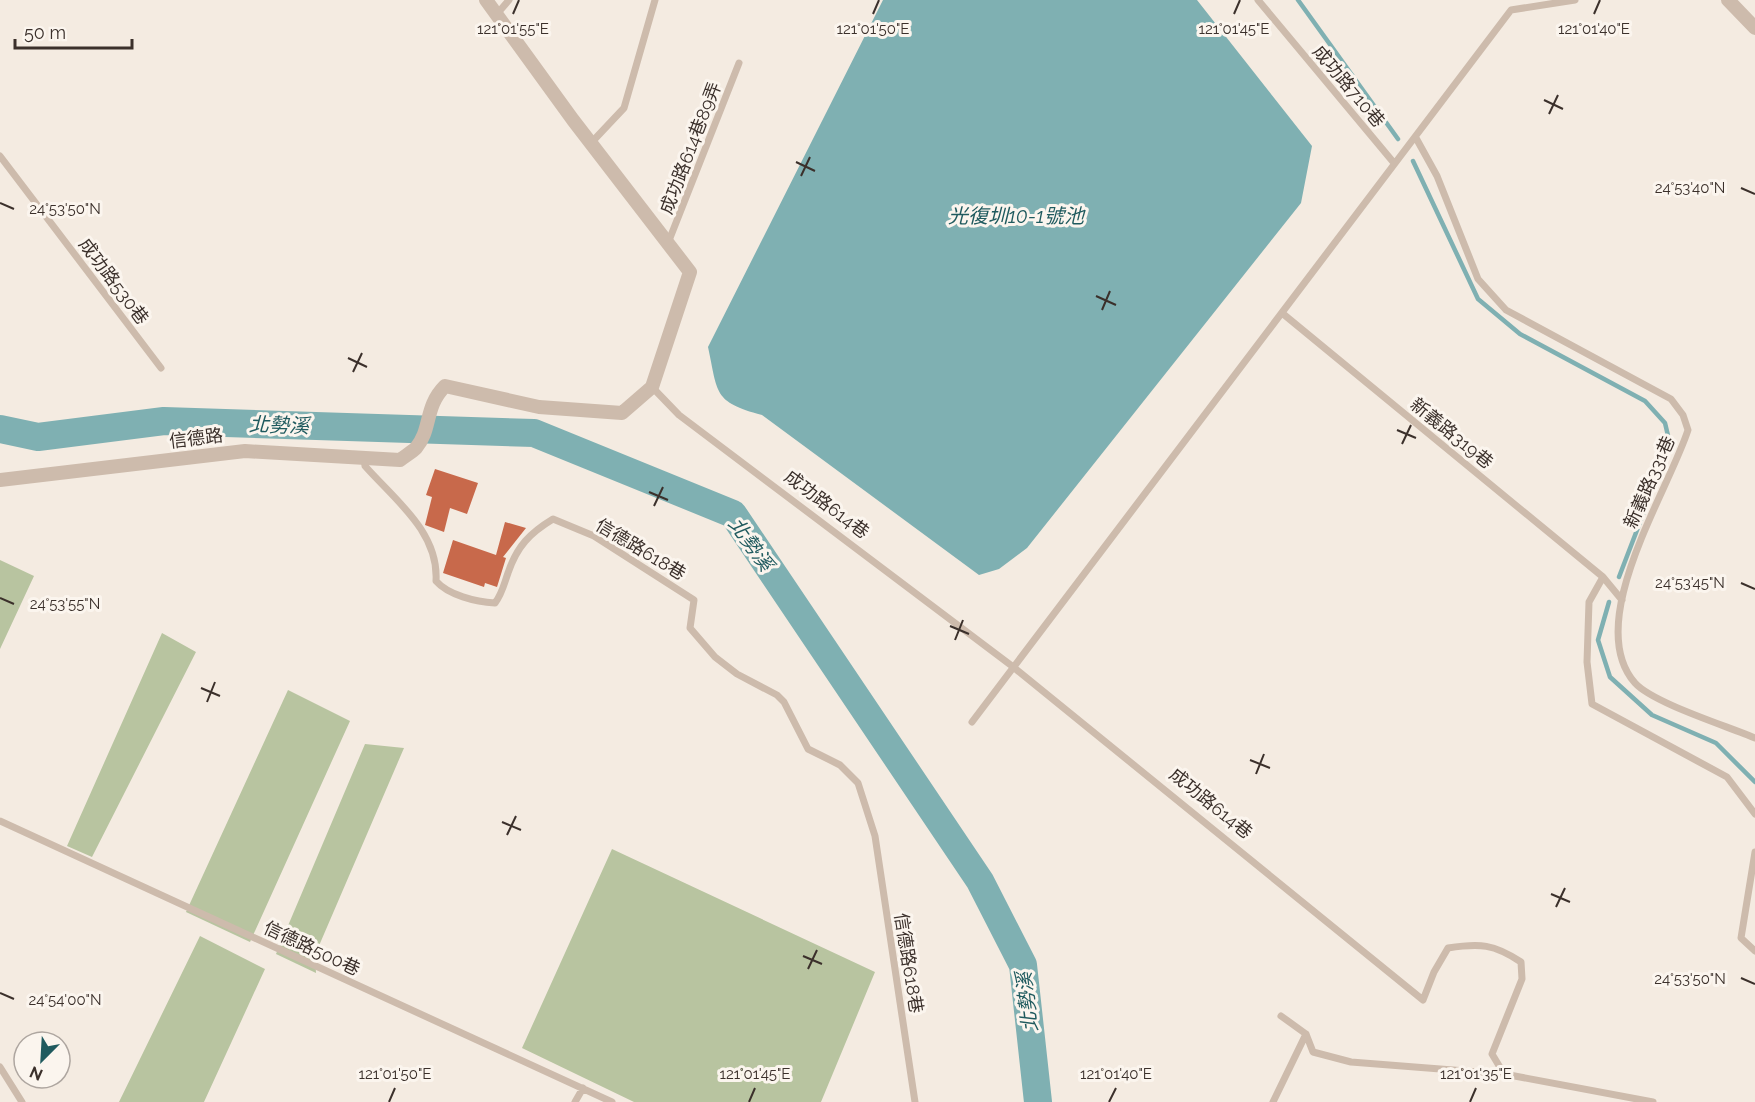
<svg xmlns="http://www.w3.org/2000/svg" width="1755" height="1102" viewBox="0 0 1755 1102" font-family="Raleway,'Noto Sans TC',sans-serif">
	<style>
		.green { fill: #b8c4a0 }
		.water { fill: #7fb0b2 }
		.lines { fill: none; stroke-linecap: round; stroke-linejoin: round }
		.stream { stroke: #7fb0b2; stroke-width: 4.5 }
		.river { stroke: #7fb0b2; stroke-width: 28 }
		.building { fill: #c8694b }
		.lane { stroke: #cdbbac; stroke-width: 7 }
		.street { stroke: #cdbbac; stroke-width: 14 }
		.ticks { fill: none; stroke: #3b302b; stroke-width: 2 }
		.labels { text-anchor: middle; dominant-baseline: central; stroke-width: 6; stroke-linejoin: round; paint-order: stroke }
		.street-label { font-size: 18px; fill: #3b302b; stroke: #fbf5ee }
		.water-label { font-size: 20px; font-style: italic; fill: #1f5a5e; stroke: #fbf5ee }
		.ticks-label { font-size: 15px; text-anchor: middle; fill: #3b302b; stroke: #fbf5ee; stroke-width: 6; stroke-linejoin: round; paint-order: stroke }
	</style>
	<rect width="100%" height="100%" fill="#f4ebe1"/>
	<path class="green" d="M0 560 34 576 0 649Z
		M162 633 196 652 92 857 67 846Z
		M288 690 350 721 250 942 186 912Z
		M365 744 404 748 315 955 316 973 276 954Z
		M612 849 875 972 821 1102H634L522 1048Z
		M200 936 265 969 204 1102H119Z"/>
	<path class="water" d="M883 0H1197L1312 146 1301 203 1027 548 999 569 979 575 762 415C713 402 718 393 708 347Z"/>
	<g class="lines">
		<path class="stream" d="M1298 0 1398 139
			M1413 161 1478 299 1520 334 1645 401 1665 423 1670 444 1619 577
			M1609 602 1598 640 1610 677 1652 715 1716 743 1755 782"/>
		<path class="river" d="M0 429 38 437 164 421 534 433 733 514 980 881 1023 965 1038 1102"/>
	</g>
	<path class="building" d="M435 469 478 483 467 514 450 508 444 532 425 525 432 497 426 495Z
		M505 522 526 528 503 557 506 558 497 587 485 583 484 587 443 573 453 540 496 555Z"/>
	<g class="lines">
		<path class="lane" d="M1258 0 1394 163
			M497 14 509 0
			M1416 138 1437 176 1478 279 1506 310 1671 399 1683 415 1688 430C1668 492 1582 623 1635 683 1653 703 1727 726 1755 738
			M591 143 624 108 655 0
			M0 156 161 368
			M668 243 739 63
			M1282 313 1603 577
			M652 387 679 415 1012 666 1423 1000 1434 972 1448 948C1480 943 1494 944 1521 962L1522 979 1492 1054 1504 1074 1653 1102
			M364 459 365 466C395 500 439 532 436 581 448 595 476 602 495 603 502 594 504 584 508 573 517 546 530 533 553 519L594 536 694 600 690 628 715 657 737 674 777 695 784 702 808 749 840 765 858 783 875 836 915 1102
			M1622 600 1603 577 1589 602 1587 662 1592 704 1727 777 1755 814
			M972 722 1511 10 1575 0
			M0 821 612 1102
			M1755 852 1741 938 1755 951
			M1281 1016 1306 1034
			M0 1067 22 1102
			M575 1102 583 1088
			M1273 1102 1306 1034 1313 1052 1351 1062 1504 1074"/>
		<path class="street" d="M1728 0 1755 28
			M0 480 245 451 400 460C405 456 412 452 416 448 432 429 424 407 445 386L539 407 622 413 652 387 690 272 573 120 486 0"/>
	</g>
	<path class="ticks" d="M513 14 519 0M873 14 879 0M1234 14 1240 0M1594 14 1600 0M1544 100 1563 109M1549 114 1558 95M796 162 815 171M801 176 810 157M1741 188 1755 194M0 203 14 209M1096 296 1116 305M1102 310 1110 291M348 358 367 367M353 372 362 353M1397 430 1416 438M1402 444 1411 425M649 492 668 500M654 506 663 487M1741 583 1755 589M0 598 14 604M950 626 969 634M955 640 963 620M201 688 220 696M207 702 215 682M1250 760 1270 768M1256 774 1264 754M502 822 521 830M507 835 516 816M1551 894 1570 902M1556 907 1565 888M803 956 822 964M808 969 817 950M1741 978 1755 984M0 993 14 999M389 1102 395 1088M749 1102 755 1088M1109 1102 1116 1088M1470 1102 1476 1088"/>
	<g class="labels">
		<g class="street-label">
			<text transform="translate(1349 86) rotate(50)">成功路710巷</text>
			<text transform="translate(690 148) rotate(-69)">成功路614巷89弄</text>
			<text transform="translate(114 281) rotate(53)">成功路530巷</text>
			<text transform="translate(1452 433) rotate(39)">新義路319巷</text>
			<text transform="translate(196 438) rotate(-7)">信德路</text>
			<text transform="translate(1649 482) rotate(-66)">新義路331巷</text>
			<text transform="translate(827 504) rotate(37)">成功路614巷</text>
			<text transform="translate(641 549) rotate(31)">信德路618巷</text>
			<text transform="translate(1211 803) rotate(39)">成功路614巷</text>
			<text transform="translate(312 948) rotate(25)">信德路500巷</text>
			<text transform="translate(909 963) rotate(81)">信德路618巷</text>
		</g>
		<g class="water-label">
			<text x="1016" y="216">光復圳10-1號池</text>
			<text transform="translate(279 425) rotate(2)">北勢溪</text>
			<text transform="translate(751 544) rotate(54)">北勢溪</text>
			<text transform="translate(1027 1002) rotate(-97)">北勢溪</text>
		</g>
	</g>
	<g class="ticks-label">
		<text x="1594" y="34">121°01'40"E</text>
		<text x="513" y="34">121°01'55"E</text>
		<text x="873" y="34">121°01'50"E</text>
		<text x="1234" y="34">121°01'45"E</text>
		<text x="1690" y="193">24°53'40"N</text>
		<text x="65" y="214">24°53'50"N</text>
		<text x="1690" y="588">24°53'45"N</text>
		<text x="65" y="609">24°53'55"N</text>
		<text x="1690" y="984">24°53'50"N</text>
		<text x="65" y="1005">24°54'00"N</text>
		<text x="395" y="1079">121°01'50"E</text>
		<text x="755" y="1079">121°01'45"E</text>
		<text x="1116" y="1079">121°01'40"E</text>
		<text x="1476" y="1079">121°01'35"E</text>
	</g>
	<g transform="translate(42 1060) rotate(204)"><circle r="28" fill="#fbf5ee" stroke="#aea6a0" stroke-width="1.5"/>
	<path d="M0-4.5L10 22L0 15L-10 22Z" fill="#1f5a5e"/>
	<text y="-9" font-size="16" font-weight="bold" text-anchor="middle" fill="#3b302b">N</text>
	</g>
	<path d="M15 39v9h117v-9" fill="none" stroke="#3b302b" stroke-width="3"/>
	<text x="24" y="39" font-size="18" fill="#3b302b" stroke="#fbf5ee" stroke-width="4.5" paint-order="stroke">50 m</text>
</svg>
